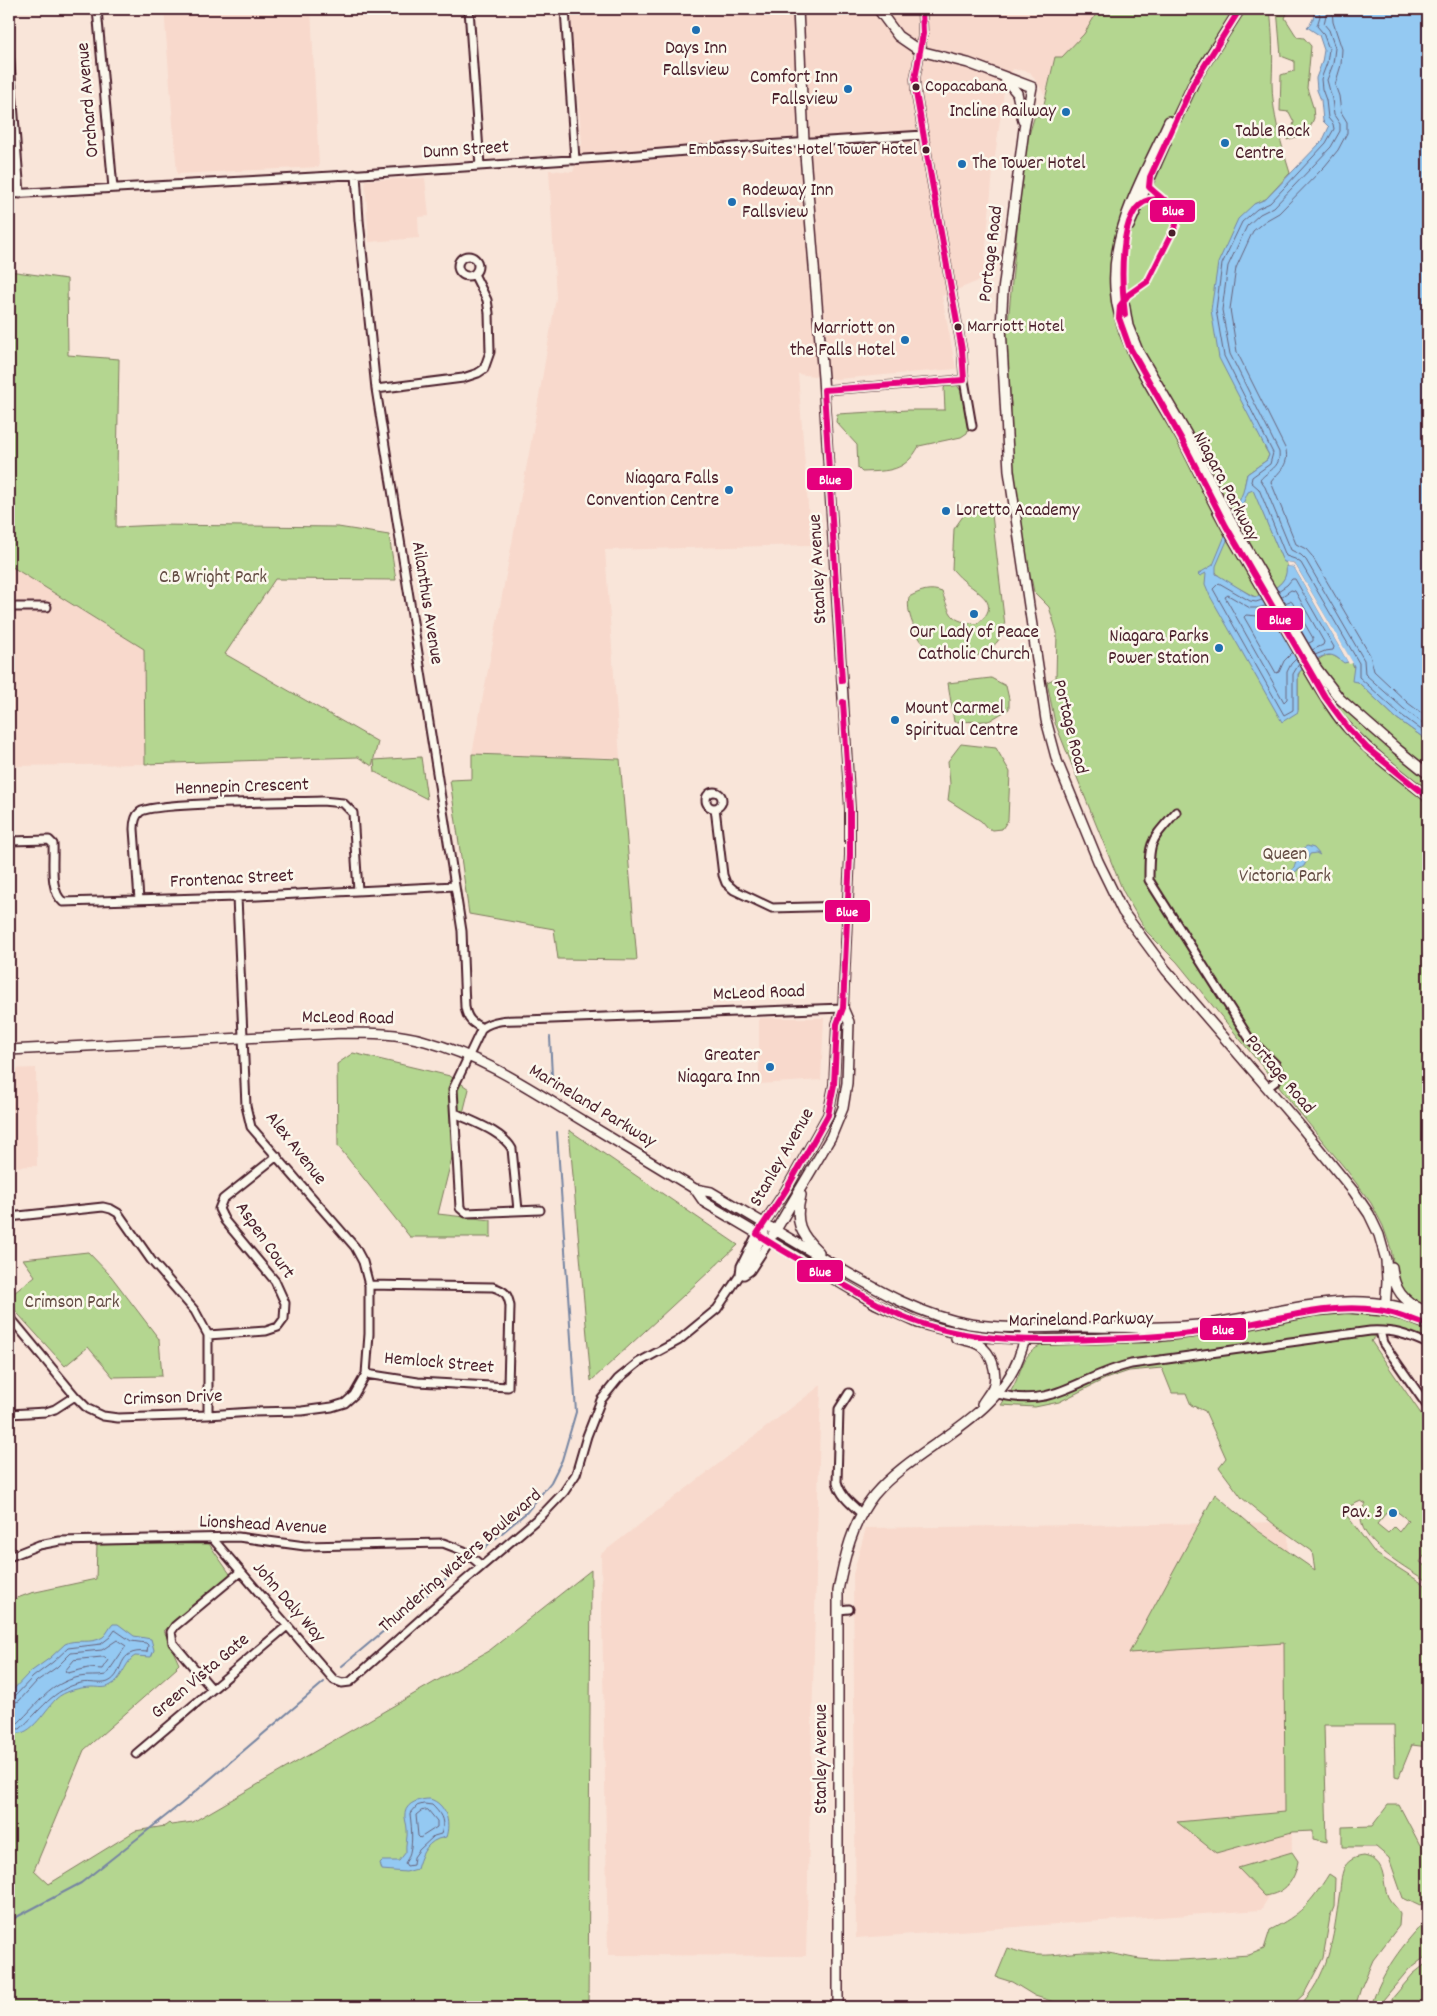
<svg xmlns="http://www.w3.org/2000/svg" width="1437" height="2016" viewBox="0 0 1437 2016" font-family="Dekko,sans-serif">
	<style>
		.built { fill: #f8d9cc }
		.green { fill: #b4d690; stroke: #7f7a5e; fill-rule: evenodd }
		.water { fill: #94c9f2; stroke: #7685a2 }
		.pier { fill: #f9e5d9 }
		.lines { fill: none; stroke-linecap: round; stroke-linejoin: round }
		.shore { stroke: #68637b; stroke-width: 1 }
		.stream { stroke: #7685a2; stroke-width: 2 }
		.minor-casing { stroke: #4a1f2b; stroke-width: 11 }
		.major-casing { stroke: #4a1f2b; stroke-width: 12 }
		.minor { stroke: #fbf7ec; stroke-width: 7 }
		.major { stroke: #fbf7ec; stroke-width: 9 }
		.bus-1-casing { stroke: #fbf7ec; stroke-width: 10 }
		.bus-1 { stroke: #e5007d; stroke-width: 6 }
		.poi-dot { fill: #1f6fb2; stroke: #fbf7ec; stroke-width: 2 }
		.bus-dot { fill: #4a1f2b; stroke: #fbf7ec; stroke-width: 2 }
		.labels { text-anchor: middle; dominant-baseline: central; stroke-width: 5; stroke-linejoin: round; paint-order: stroke }
		.bus-label { font-size: 18px; fill: #4a1f2b; stroke: #fbf7ec; text-anchor: start }
		.poi-label { font-size: 19px; fill: #4a1f2b; stroke: #fbf7ec; text-anchor: end }
		.street-label { font-size: 19px; fill: #4a1f2b; stroke: #fbf7ec }
		.park-label { font-size: 19px; fill: #644d44; stroke: #fbf7ec }
		.line-badge { stroke: #fbf7ec; stroke-width: 2 }
		.badge-label { font-size: 14px; text-anchor: middle; font-weight: bold; fill: #fff }
	</style>
	<rect width="100%" height="100%" fill="#f9e5d9"/>
	<filter id="ink" filterUnits="userSpaceOnUse"><feTurbulence type="fractalNoise" baseFrequency=".02" numOctaves="2"/><feDisplacementMap in="SourceGraphic" scale="10" xChannelSelector="R" yChannelSelector="G"/><feConvolveMatrix kernelMatrix="1 2 1 2 8 2 1 2 1" color-interpolation-filters="sRGB"/></filter>
	<g filter="url(#ink)">
		<path class="built" d="M164 9H311L319 167 177 174Z
			M570 9H1114L1065 58 1055 57 1045 95 1030 72 1013 69 1004 91 993 171 983 279 942 296 956 369 837 379 798 374 811 545 605 550 620 758 472 754 530 448 556 298 549 170 573 172 582 143Z
			M425 178 429 216 418 217 419 238 369 242 365 180Z
			M9 565 144 649 145 764 9 766Z
			M759 1018H824L821 1080 759 1084Z
			M36 1068 37 1166 9 1167V1069Z
			M821 1385 806 1956 608 1955 601 1554Z
			M1288 1522 1292 1858 1261 1910 856 1938 853 1574 866 1528Z"/>
		<path class="green" d="M1099 9H1270C1273 34 1273 57 1272 82 1272 112 1281 144 1290 173L1266 199 1254 204 1265 448 1269 455 1267 460 1247 474 1244 489 1247 491 1251 489 1254 491 1281 556C1282 559 1287 562 1287 566 1290 582 1270 593 1255 597L1220 578 1216 572 1212 573 1298 710V676L1300 671 1324 656 1332 655C1340 659 1343 664 1352 661L1358 682 1396 718 1428 741V1309L1407 1298 1396 1280 1391 1249 1383 1226 1371 1203 1348 1172 1177 962 1146 931 1123 891 1055 723 1047 682 1056 678 1057 632 1049 607 1034 592 1032 582 1020 549 1008 452 1011 403 1007 380 1006 343 1025 148 1035 115 1041 117 1055 57H1062L1084 34Z
			M1277 9H1289L1285 18 1297 37 1304 38 1311 46 1307 88 1313 107 1314 118 1308 133 1287 140 1286 132 1293 126 1294 122 1289 112 1280 111 1281 75 1294 71V61L1281 56Z
			M9 271 67 279 68 355 119 359 116 527 159 525 338 527 389 535 396 580 275 579 225 654 378 742 372 766 358 757 145 764 144 649 9 565Z
			M948 383 957 385 967 400 969 426 967 433 961 437 919 446C905 472 889 471 862 472L858 468 857 445 836 422 837 414 908 410H945L944 388Z
			M970 506H991L1005 626C996 662 948 668 924 644 919 640 917 632 914 627 910 617 907 608 909 597 920 591 930 587 942 592 951 616 950 621 977 624 1004 603 977 593 963 580 959 577 956 573 952 569L954 529Z
			M991 678 1006 686 1009 699V709L989 721 954 722 948 683Z
			M961 744 996 748 1010 772 1008 820 1002 829 993 830 987 828 981 821 948 800 950 784 948 761Z
			M472 754 620 759 637 960 558 959 554 929 469 914 450 780 472 779Z
			M421 757 427 799 375 772 374 760Z
			M353 1053 450 1076 469 1089 438 1214 491 1220V1237H410L338 1146 337 1064Z
			M569 1130 738 1245 591 1381Z
			M88 1252 111 1276 159 1339 162 1376 113 1377 88 1347 65 1366 9 1304V1297L35 1276 23 1259Z
			M1364 1312 1394 1316 1428 1329V1343L1386 1328 1371 1341 1428 1424V1559L1424 1556 1420 1562 1425 1566 1428 1563V1582C1409 1569 1362 1544 1361 1519 1360 1513 1363 1509 1366 1504L1361 1501 1343 1509V1516L1348 1517 1375 1553 1428 1587V1747L1412 1745 1399 1777 1395 1776 1394 1725H1324L1327 1842 1313 1839V1831L1292 1832 1216 1853 1177 1822 1285 1812 1284 1643 1129 1653 1215 1494 1257 1530 1315 1570 1312 1551 1275 1525 1242 1498 1219 1467 1226 1458 1205 1411 1191 1405 1186 1393H1172L1162 1368 1129 1371 1105 1379 1059 1402 1035 1407 1001 1405C1004 1400 1009 1395 1012 1389 1024 1368 1021 1350 1049 1343L1164 1340 1313 1314ZM1391 1507 1408 1520 1399 1532 1394 1527 1388 1533 1377 1524Z
			M97 1544H209L230 1574 164 1631 179 1664 176 1667 177 1668 84 1750 34 1870 49 1884 135 1831 165 1826 169 1823 171 1825 193 1822 490 1650 591 1570 588 2007H9V1601L31 1593 96 1579Z
			M1388 1805H1399L1420 1845 1428 1843V1901L1420 1906 1403 1898 1389 1858 1376 1847H1342V1827L1372 1826Z
			M1292 1852 1298 1861C1295 1880 1286 1893 1265 1896L1238 1868Z
			M1364 1856C1388 1861 1381 1880 1388 1897 1391 1903 1397 1907 1400 1913L1399 1926 1373 1960 1361 1988 1355 2007H1298C1328 1979 1334 1936 1339 1897 1341 1887 1340 1876 1345 1866 1350 1859 1356 1857 1364 1856Z
			M1329 1874 1335 1878 1334 1907 1330 1917 1323 1958 1304 1994 1290 2007H1070L1035 1996 1012 1982 996 1977 1008 1948C1043 1962 1060 1951 1095 1952 1111 1952 1125 1957 1140 1959 1176 1963 1213 1957 1249 1955L1264 1949 1270 1930C1301 1914 1310 1904 1329 1874Z
			M1428 1918V1955L1409 1969 1378 2006 1371 2007C1381 1972 1403 1944 1428 1918Z
			M1428 1962V2007H1385L1413 1974Z"/>
		<path class="water" d="M1313 9H1428V741L1396 718 1358 682 1352 681 1354 666 1296 566 1293 563 1284 562 1282 559 1253 490 1248 492 1216 566V574L1252 596 1257 597C1270 591 1289 584 1286 566L1294 567 1348 662 1344 663C1339 659 1335 655 1329 655 1320 655 1302 667 1298 674V712L1282 722 1210 596 1205 584 1206 573 1200 576 1198 574 1213 565 1243 492 1247 474 1267 460 1269 455 1219 358 1211 310 1218 263 1238 219 1254 204 1266 199 1323 140 1329 127 1323 121 1321 100 1317 90 1316 78 1322 62 1324 50 1319 35 1307 27C1313 21 1315 17 1313 9Z
			M1307 846 1314 848 1320 855 1316 853 1310 854 1304 866 1295 872 1283 874C1297 871 1295 862 1299 851Z
			M113 1624H118L134 1636 151 1639 154 1650 151 1657 135 1656 132 1658C124 1666 121 1680 111 1685 105 1689 99 1687 92 1687 81 1687 64 1691 56 1699 43 1712 29 1741 9 1732V1694L29 1673 50 1658 65 1644C76 1638 91 1645 103 1637 107 1634 109 1628 113 1624Z
			M430 1799C446 1804 451 1822 446 1837 443 1838 441 1838 438 1839 425 1844 420 1858 417 1869L406 1872 382 1870 380 1863 382 1861H399L406 1852C405 1844 408 1837 407 1829 407 1824 404 1818 405 1813 407 1802 420 1799 430 1799Z"/>
		<path class="pier" d="M1286 562 1293 563 1296 566 1353 663 1349 664 1294 567 1287 566Z"/>
		<g class="lines">
			<path class="shore" d="M1318 9 1320 16 1317 26 1323 33 1329 49 1327 63 1321 79 1322 89 1326 100 1328 118 1333 124 1334 129 1326 143 1270 203 1257 209 1242 222 1222 264 1216 310 1224 356 1273 453 1270 464 1252 477 1251 482 1259 489 1286 556 1295 559 1301 563 1359 663V677L1400 714 1428 735
				M1325 9 1326 15 1324 24 1329 30 1335 48 1333 64 1327 80 1332 99 1334 115 1340 124V131L1331 147 1274 207 1260 214 1247 226 1228 266 1222 310 1230 354 1279 452C1281 468 1268 470 1260 480L1265 487 1291 550 1301 555 1306 560 1364 660 1365 674 1404 709 1428 727
				M1332 9 1333 22 1342 49 1341 65 1335 85 1339 96 1341 112 1347 122V133L1338 150 1325 166 1279 213 1265 221 1253 231 1236 268 1230 309 1237 352 1286 450C1289 466 1279 471 1271 482L1296 544 1306 549 1312 556 1370 655 1374 671 1408 703 1428 718
				M1278 591 1287 585 1292 579H1295L1334 647 1333 650 1325 651 1315 655
				M1281 597 1291 590 1295 591 1324 642 1323 645 1312 650
				M1262 600 1256 602 1250 601 1219 583 1213 589 1284 715 1293 710V674L1299 664
				M1285 603 1290 601 1292 602 1313 638V641L1309 643
				M1265 606 1258 608H1250L1228 595 1225 597 1284 702 1287 699V672L1291 664 1296 659
				M1269 612 1258 616 1246 615 1244 617 1276 673 1279 672 1284 661 1293 652
				M105 1657 108 1660 102 1669 88 1668 68 1673 65 1671 74 1660Z
				M9 1698 15 1696 33 1677 53 1662 68 1648 101 1644 110 1637 115 1630 131 1641 146 1643 148 1645 147 1652C115 1648 126 1674 108 1682 100 1685 89 1681 81 1683 53 1689 40 1711 20 1729L9 1728
				M9 1704 19 1701 37 1681 57 1667 71 1653 102 1650 117 1640 126 1646 106 1675C97 1677 88 1675 79 1677 49 1684 39 1703 18 1723L9 1722
				M424 1804 432 1805C440 1813 445 1819 442 1831L441 1834 434 1836 419 1850 414 1857 413 1865 407 1866 405 1863C414 1852 412 1829 410 1814L417 1806Z
				M428 1810 437 1821V1827L420 1838 418 1836 416 1815 421 1811Z"/>
			<path class="stream" d="M550 1037 552 1076
				M483 1549 527 1512 551 1482 562 1460 576 1412 557 1132
				M342 1666 466 1562
				M9 1921 81 1883 181 1804 324 1682"/>
			<g class="minor-casing">
				<path id="minor" d="M97 9 113 188
					M469 9 480 166
					M565 9 575 160
					M922 9 923 34 915 79 916 93 962 350 964 380 972 426
					M9 51 20 194
					M356 174 359 220 376 389 455 886 462 931 465 1007C467 1019 472 1023 482 1028
					M9 194 332 176 614 157 734 147 924 135
					M458 266a10 10 0 1 1 20 0a10 10 0 1 1-20 0Z
					M376 389 463 378 478 373 484 369 490 352 489 313 487 300 474 274
					M824 390 964 380
					M9 607H47
					M706 800a8 8 0 1 1 16 0a8 8 0 1 1-16 0Z
					M715 808 723 875 726 883 734 890 772 908 848 906
					M1176 812C1150 842 1149 840 1149 880L1249 1038 1276 1065 1279 1074 1276 1081 1268 1087
					M9 841 49 840 53 844C54 862 49 890 63 902L237 897 455 886
					M139 900 134 829C134 823 135 816 140 812 152 802 297 802 322 801L343 803 353 813 358 891
					M455 1113C473 1122 502 1131 512 1149L518 1210
					M540 1210 466 1213 460 1208 453 1089 482 1028C494 1019 511 1020 525 1020L843 1008
					M9 1217 103 1207 111 1209 118 1213 151 1260 195 1311 208 1335V1415
					M740 1274 741 1266 757 1234
					M744 1275 750 1271 769 1242
					M9 1316 75 1396 88 1409 103 1416 118 1418 208 1415 252 1412 302 1411 332 1407 345 1403 354 1395 366 1374 369 1334V1285L363 1262 355 1247 251 1127 246 1106 237 897
					M1380 1331 1383 1343 1428 1407
					M208 1335 266 1331 278 1327 284 1319 285 1303 275 1281 225 1221 219 1209 223 1199 277 1156
					M366 1374 418 1382 508 1387 510 1306C508 1294 505 1291 493 1287L369 1285
					M849 1393 839 1409 837 1482C841 1497 851 1504 862 1514
					M998 1394C1055 1409 1079 1376 1131 1364L1370 1331C1394 1330 1406 1334 1428 1344
					M9 1414 46 1412 55 1409 75 1396
					M212 1538 334 1680 342 1683 350 1682 433 1608 544 1513 564 1492 576 1474 587 1436 601 1400 618 1379 639 1362 678 1341 717 1309 748 1263 765 1233 764 1224
					M9 1557 39 1545 60 1541 238 1537 305 1546 443 1543 464 1551 482 1566
					M838 1610 849 1609
					M212 1689 173 1643 171 1632 175 1626 240 1572
					M136 1754 287 1626"/>
			</g>
			<g class="major-casing">
				<path id="major" d="M878 9 898 36 920 51 968 63 1032 87 1024 129 1003 291 1001 327 1009 471 1046 720 1057 761 1098 861 1123 912 1166 970 1302 1128 1354 1192 1369 1214 1379 1235 1386 1260 1387 1281 1385 1311
					M1005 79 1017 93 1023 121
					M1177 118 1196 78 1240 9
					M1169 121C1145 174 1111 228 1115 288 1119 348 1158 394 1185 445 1199 472 1211 499 1226 526 1245 560 1265 594 1285 628 1303 658 1319 691 1340 719 1365 750 1398 773 1428 797
					M1129 226 1166 142
					M1121 285 1128 326 1138 351 1186 433 1229 518 1317 669 1340 699 1397 749 1428 774
					M9 1050 342 1033C370 1033 398 1033 425 1041 477 1055 520 1082 565 1110 608 1136 652 1163 695 1189L711 1192C751 1216 790 1239 829 1262 874 1288 918 1315 970 1324 1008 1330 1046 1327 1084 1327 1122 1327 1160 1329 1198 1325 1275 1317 1352 1282 1428 1317
					M695 1189 704 1202 876 1304 918 1323 948 1331 983 1337 1039 1340 1154 1337 1230 1328 1313 1311 1347 1308 1385 1311 1405 1316 1428 1325
					M801 1195C794 1222 800 1234 819 1252
					M757 1234 786 1190 828 1115 834 1085 837 1024 843 1008 850 855V809L823 378 804 142 798 9
					M773 1235 831 1137 843 1108 847 1083 849 1022 843 1008
					M1392 1267C1394 1290 1403 1301 1423 1310
					M956 1338C963 1340 973 1341 979 1345 992 1353 998 1373 993 1387 990 1393 985 1399 982 1404
					M838 2007V1591C844 1559 852 1522 874 1495 916 1445 995 1422 1019 1357 1021 1350 1025 1343 1025 1335"/>
			</g>
			<use href="#minor" class="minor"/>
			<use href="#major" class="major"/>
			<g class="bus-1-casing">
				<path id="bus-1" d="M1240 9 1193 84 1150 177 1149 187C1161 199 1176 205 1176 225L1148 281 1128 295 1120 306 1119 318 1129 346 1182 440 1226 526 1325 697 1348 728 1367 748 1428 797
					M1125 315C1122 289 1116 208 1149 200 1154 199 1160 200 1165 200
					M842 681 824 390 964 380 962 350 916 93 915 79 923 34 922 9
					M843 702 850 809V855L843 1008 837 1024 834 1085 828 1115 786 1190 757 1234C783 1252 811 1266 839 1282 865 1297 891 1313 920 1323 976 1342 1037 1341 1096 1339 1140 1338 1184 1335 1228 1328 1277 1320 1327 1303 1377 1310 1395 1312 1411 1319 1428 1325"/>
			</g>
			<use href="#bus-1" class="bus-1"/>
		</g>
	</g>
	<g class="poi-dot">
		<circle cx="696" cy="30" r="5"/>
		<circle cx="848" cy="89" r="5"/>
		<circle cx="1066" cy="112" r="5"/>
		<circle cx="1225" cy="143" r="5"/>
		<circle cx="962" cy="164" r="5"/>
		<circle cx="732" cy="202" r="5"/>
		<circle cx="905" cy="340" r="5"/>
		<circle cx="729" cy="490" r="5"/>
		<circle cx="946" cy="511" r="5"/>
		<circle cx="974" cy="614" r="5"/>
		<circle cx="1219" cy="648" r="5"/>
		<circle cx="895" cy="720" r="5"/>
		<circle cx="770" cy="1067" r="5"/>
		<circle cx="1393" cy="1513" r="5"/>
	</g>
	<g class="bus-dot">
		<circle cx="916" cy="87" r="4.5"/>
		<circle cx="926" cy="150" r="4.5"/>
		<circle cx="1172" cy="233" r="4.5"/>
		<circle cx="958" cy="327" r="4.5"/>
	</g>
	<g class="labels">
		<g class="bus-label">
			<text x="925" y="87">Copacabana</text>
			<text x="917" y="150" text-anchor="end">Embassy Suites Hotel Tower Hotel</text>
			<text x="967" y="327">Marriott Hotel</text>
		</g>
		<g class="poi-label">
			<text x="696" y="49" text-anchor="middle">Days Inn<tspan x="696" dy="22">Fallsview</tspan></text>
			<text x="838" y="78">Comfort Inn<tspan x="838" dy="22">Fallsview</tspan></text>
			<text x="1056" y="112">Incline Railway</text>
			<text x="1235" y="132" text-anchor="start">Table Rock<tspan x="1235" dy="22">Centre</tspan></text>
			<text x="972" y="164" text-anchor="start">The Tower Hotel</text>
			<text x="742" y="191" text-anchor="start">Rodeway Inn<tspan x="742" dy="22">Fallsview</tspan></text>
			<text x="895" y="329">Marriott on<tspan x="895" dy="22">the Falls Hotel</tspan></text>
			<text x="719" y="479">Niagara Falls<tspan x="719" dy="22">Convention Centre</tspan></text>
			<text x="956" y="511" text-anchor="start">Loretto Academy</text>
			<text x="974" y="633" text-anchor="middle">Our Lady of Peace<tspan x="974" dy="22">Catholic Church</tspan></text>
			<text x="1209" y="637">Niagara Parks<tspan x="1209" dy="22">Power Station</tspan></text>
			<text x="905" y="709" text-anchor="start">Mount Carmel<tspan x="905" dy="22">Spiritual Centre</tspan></text>
			<text x="760" y="1056">Greater<tspan x="760" dy="22">Niagara Inn</tspan></text>
			<text x="1383" y="1513">Pav. 3</text>
		</g>
		<g class="street-label">
			<text transform="translate(89 100) rotate(-95)">Orchard Avenue</text>
			<text transform="translate(466 151) rotate(-4)">Dunn Street</text>
			<text transform="translate(992 254) rotate(-83)">Portage Road</text>
			<text transform="translate(1225 487) rotate(62)">Niagara Parkway</text>
			<text transform="translate(819 569) rotate(-93)">Stanley Avenue</text>
			<text transform="translate(426 603) rotate(81)">Ailanthus Avenue</text>
			<text transform="translate(1069 727) rotate(76)">Portage Road</text>
			<text transform="translate(242 788) rotate(-2)">Hennepin Crescent</text>
			<text transform="translate(232 880) rotate(-3)">Frontenac Street</text>
			<text transform="translate(759 994) rotate(-2)">McLeod Road</text>
			<text transform="translate(348 1019) rotate(1)">McLeod Road</text>
			<text transform="translate(1279 1075) rotate(50)">Portage Road</text>
			<text transform="translate(592 1107) rotate(31)">Marineland Parkway</text>
			<text transform="translate(295 1149) rotate(52)">Alex Avenue</text>
			<text transform="translate(783 1158) rotate(-60)">Stanley Avenue</text>
			<text transform="translate(264 1241) rotate(55)">Aspen Court</text>
			<text transform="translate(1081 1321) rotate(-1)">Marineland Parkway</text>
			<text transform="translate(439 1364) rotate(5)">Hemlock Street</text>
			<text transform="translate(173 1399) rotate(-2)">Crimson Drive</text>
			<text transform="translate(263 1526) rotate(3)">Lionshead Avenue</text>
			<text transform="translate(461 1562) rotate(-41)">Thundering Waters Boulevard</text>
			<text transform="translate(288 1603) rotate(49)">John Daly Way</text>
			<text transform="translate(201 1677) rotate(-40)">Green Vista Gate</text>
			<text transform="translate(822 1759) rotate(-90)">Stanley Avenue</text>
		</g>
		<g class="park-label">
			<text x="213" y="578">C.B Wright Park</text>
			<text x="1285" y="855">Queen<tspan x="1285" dy="22">Victoria Park</tspan></text>
			<text x="72" y="1303">Crimson Park</text>
		</g>
	</g>
	<g class="line-badge">
		<rect x="1149" y="199" width="47" height="24" rx="5" fill="#e5007d"/>
		<rect x="806" y="467" width="47" height="24" rx="5" fill="#e5007d"/>
		<rect x="1256" y="607" width="48" height="24" rx="5" fill="#e5007d"/>
		<rect x="824" y="899" width="47" height="24" rx="5" fill="#e5007d"/>
		<rect x="796" y="1259" width="48" height="24" rx="5" fill="#e5007d"/>
		<rect x="1199" y="1317" width="48" height="24" rx="5" fill="#e5007d"/>
	</g>
	<g class="badge-label">
		<text x="1173" y="215">Blue</text>
		<text x="830" y="484">Blue</text>
		<text x="1280" y="624">Blue</text>
		<text x="847" y="916">Blue</text>
		<text x="820" y="1276">Blue</text>
		<text x="1223" y="1334">Blue</text>
	</g>
	<rect width="1437" height="2016" fill="none" stroke="#fbf7ec" stroke-width="30"/>
	<rect x="15" y="15" width="1407" height="1986" fill="none" stroke="#4a1f2b" stroke-width="2" filter="url(#ink)"/>
</svg>
